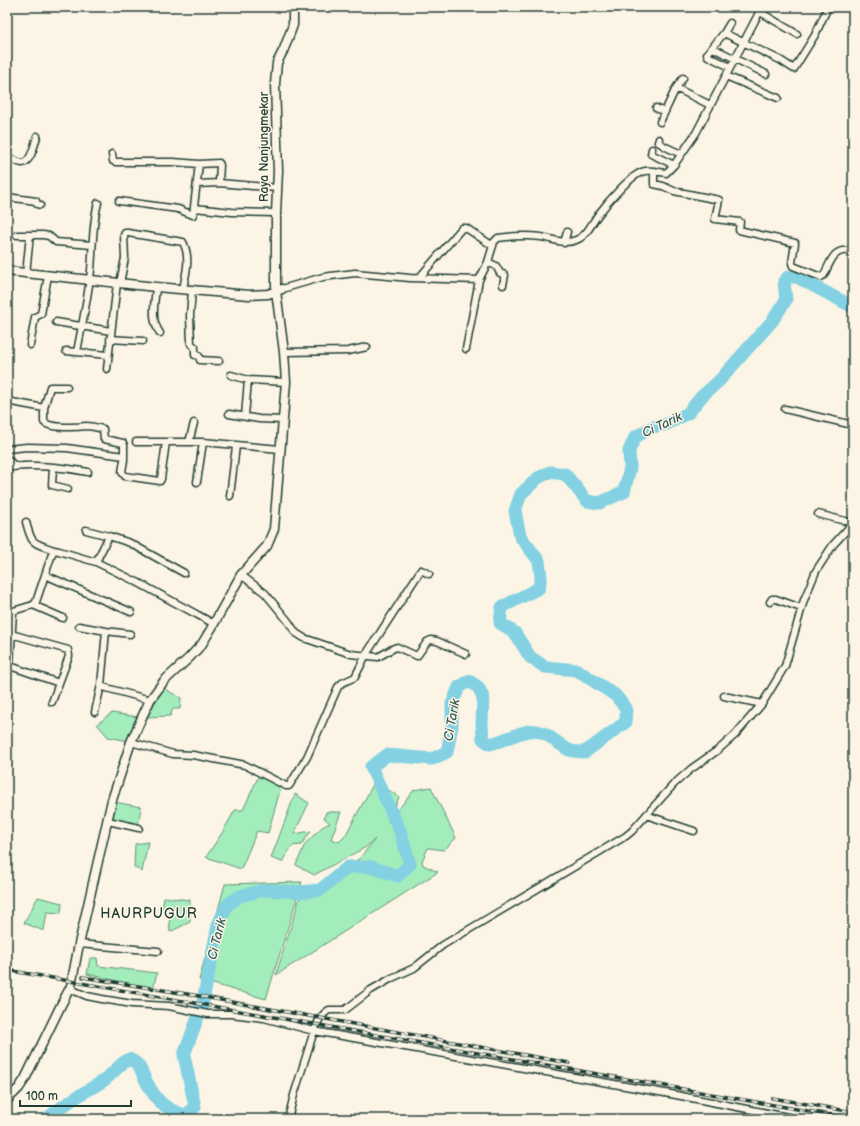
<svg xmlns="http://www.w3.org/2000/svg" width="860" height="1126" viewBox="0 0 860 1126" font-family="'Balsamiq Sans',sans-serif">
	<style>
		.green { fill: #a3ecbb; stroke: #619478 }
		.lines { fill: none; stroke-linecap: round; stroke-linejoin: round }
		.river { stroke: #83d1e2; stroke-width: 13 }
		.street-casing { stroke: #1f3d34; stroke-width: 9 }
		.secondary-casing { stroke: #1f3d34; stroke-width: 11 }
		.street { stroke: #fcf5e5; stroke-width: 6 }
		.secondary { stroke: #fcf5e5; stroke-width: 8 }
		.rail-casing { stroke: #1f3d34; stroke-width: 3.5 }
		.rail { stroke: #fcf5e5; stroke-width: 2; stroke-dasharray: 6; stroke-linecap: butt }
		.labels { text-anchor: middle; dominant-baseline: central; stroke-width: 3; stroke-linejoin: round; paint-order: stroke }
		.street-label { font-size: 12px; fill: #1f3d34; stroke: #fcf5e5 }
		.water-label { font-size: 13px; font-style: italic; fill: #335b57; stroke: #fcf5e5 }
		.quarter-label { font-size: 14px; letter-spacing: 1px; fill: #1f3d34; stroke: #fcf5e5 }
	</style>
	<rect width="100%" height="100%" fill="#fcf5e5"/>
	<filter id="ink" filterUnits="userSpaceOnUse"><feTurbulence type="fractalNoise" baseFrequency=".025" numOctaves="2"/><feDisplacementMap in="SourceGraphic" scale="8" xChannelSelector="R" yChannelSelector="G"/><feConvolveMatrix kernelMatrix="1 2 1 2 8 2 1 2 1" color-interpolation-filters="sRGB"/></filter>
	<g filter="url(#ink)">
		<path class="green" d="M163 688 181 698 180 709H173L170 716 147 717Z
			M112 713 138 717 129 741 108 737 97 724Z
			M259 775 281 787 268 833 257 831 241 869 206 857 222 833 235 810H243Z
			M375 781 399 797 388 822 414 790 431 787 456 838 444 850 428 848 422 861 423 865 438 872 276 975 300 897 360 858 375 839 366 847 314 875 296 865 305 844 322 827 330 823 324 818 326 812H341L331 839 339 842 345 836Z
			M295 794 309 803 294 834 311 831 301 845 292 846 282 862 271 858Z
			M115 802 141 807 138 826 112 820Z
			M148 842 142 872 134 867 135 844Z
			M302 882 266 999 199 980 225 884Z
			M38 897 62 903 61 913 47 912 44 931 24 923Z
			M164 897 190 900V922L170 932 169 913 162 911Z
			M90 958H97L98 966 157 973 153 989 87 974Z"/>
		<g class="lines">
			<path class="river" d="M47 1119C64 1103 84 1093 103 1081 113 1074 118 1065 129 1059 139 1063 140 1068 144 1077 154 1097 162 1110 186 1115L195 1107 184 1055 202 1006 218 925 227 905 240 896 265 890 300 892 320 890 348 867H371L398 876 410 864 400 831 371 767 387 755 432 759 447 752 452 726V704L459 687 469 681 478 687 483 697 482 724 483 739 490 744C503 741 515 734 528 731 545 728 555 743 569 750 574 752 580 752 585 752L626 722V708L615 695 577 670 545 667 530 657 515 633 500 623 502 607 539 588 541 577 539 561 520 536 515 511 521 494 538 478 550 472 565 474 587 501 599 503 624 492 630 468 629 451 635 437 653 427 667 424 688 413 702 396 719 381 773 320 786 300 784 281 788 277H797L853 307"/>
			<g class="street-casing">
				<path id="street" d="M760 12 797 34
					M730 23 724 33 707 54 708 56 730 67
					M724 33 780 60 794 69 815 35 828 7
					M713 48 766 74
					M726 76 778 98
					M676 88 710 105
					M656 108 665 112
					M660 122 676 88 683 78
					M659 139 658 142 666 147 681 154
					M652 149 651 154 674 165
					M112 154 113 161 115 162H173L199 164 219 163 220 165 219 183
					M7 157C11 159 17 162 22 163 31 163 35 143 37 136
					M654 171V184L663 186 674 191 719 200 715 219 740 222 739 230 795 243 792 263 793 266 821 277 824 275C831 261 834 246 853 252
					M197 184 219 183 277 188
					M7 197 36 201 37 204 40 205
					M119 201 178 209 193 215 199 164
					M195 208 232 212 276 213
					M17 235H43L49 236 56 242 92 245
					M564 243 567 232
					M488 262 496 266 500 273 505 275 503 285
					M26 274 30 235
					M419 278 462 228H466L493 246
					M120 283 125 258 124 235 125 233H128L183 242C191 258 186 273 183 289
					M156 287C155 302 150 320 160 333
					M282 289 323 277 355 273 410 278 479 280 488 262 494 242 498 238C512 236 526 235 541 237 554 239 563 245 576 240 587 236 591 224 598 215 606 204 632 173 645 171 652 170 659 172 666 173L674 165 696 133 762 7
					M192 291 190 315 191 344 195 347V355L199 356 200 360 219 361
					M56 322 111 331
					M110 339 143 341
					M30 345 35 317 41 314 48 276
					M466 349 479 280
					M66 351 108 355
					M77 352C82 325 88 297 91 270 93 248 92 225 98 203
					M284 352 348 351 367 347
					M107 369 117 283
					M231 375 248 380 286 382
					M67 387H50L44 408V422C50 429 79 427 87 426 92 426 98 428 103 429L104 439 123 443 124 445V460L122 472 125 476 160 481 161 479 166 442
					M12 402 44 408
					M785 409 853 425
					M229 414 259 419 282 420
					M245 416 248 380
					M136 442H203L280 449
					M189 442 194 423
					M7 449 27 447 67 448 124 456
					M7 459 15 466
					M7 468C28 463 66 468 88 472
					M53 468 52 485 68 489
					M197 482 203 442
					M230 496 236 446
					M818 514 853 523
					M26 522C32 545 32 542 54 550
					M86 530 109 536 96 562
					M109 536 130 543 184 573
					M45 575 131 612
					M241 575 265 593 288 621 296 633 304 638 351 654 378 657 394 648 397 647 417 656 427 642 431 640 437 641 466 654
					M770 602 772 599H776L801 608
					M33 605 63 618
					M198 615 214 624
					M79 626 106 631 130 634
					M106 631 101 685 103 687 150 700
					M11 634 68 650 69 656 59 683 10 666V665L13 611 33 605 36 602 52 554 54 550 59 551 96 562 137 582 196 614
					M724 696 762 704
					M52 702 59 683
					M95 712 101 685
					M131 742 173 754 193 755 245 765 286 786H289L307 757 338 687 342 683 355 677 367 653 421 570 429 574
					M646 815 694 831
					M108 821 139 828
					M79 944 158 951
					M70 989 87 996 102 999 132 1004 169 1006 208 1014H232L264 1018 314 1031 676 1095 798 1119
					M288 1119 294 1095 314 1031 320 1018 326 1012 329 1010H345L371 990 392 978 414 968 443 945 626 836 632 831 674 784 691 769 718 750 735 735 762 704 785 666 804 600 816 571 833 545 853 523"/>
			</g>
			<g class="secondary-casing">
				<path id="secondary" d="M7 271 156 287 249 295 268 294 282 289
					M7 1100 19 1088 25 1079 61 1005 71 986 79 944 112 800 131 742 143 715 150 700 164 681 189 658 202 644 211 629 241 575 267 546 274 529 286 382 284 352 276 291V213L278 171 275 84 277 63 284 49 293 25V7"/>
			</g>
			<use href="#street" class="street"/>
			<use href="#secondary" class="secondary"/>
			<g class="rail-casing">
				<path id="rail" d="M7 970 853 1119
					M83 977 193 995 569 1063
					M772 1098 853 1112"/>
			</g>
			<use href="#rail" class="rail"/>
		</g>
	</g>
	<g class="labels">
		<g class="street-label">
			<text transform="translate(264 147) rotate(-90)">Raya Nanjungmekar</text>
		</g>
		<g class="water-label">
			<text transform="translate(662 425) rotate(-25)">Ci Tarik</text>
			<text transform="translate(452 720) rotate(-80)">Ci Tarik</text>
			<text transform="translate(217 939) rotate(-76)">Ci Tarik</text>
		</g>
		<g class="quarter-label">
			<text x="149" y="913">HAURPUGUR</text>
		</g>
	</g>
	<rect width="860" height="1126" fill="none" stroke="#fcf5e5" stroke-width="24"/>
	<rect x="12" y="12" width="836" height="1102" fill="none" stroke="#1f3d34" stroke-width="1.5" filter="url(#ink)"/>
	<path d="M20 1100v6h111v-6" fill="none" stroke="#1f3d34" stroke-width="2"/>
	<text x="26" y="1100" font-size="12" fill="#1f3d34" stroke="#fcf5e5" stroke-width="3" paint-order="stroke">100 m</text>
</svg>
